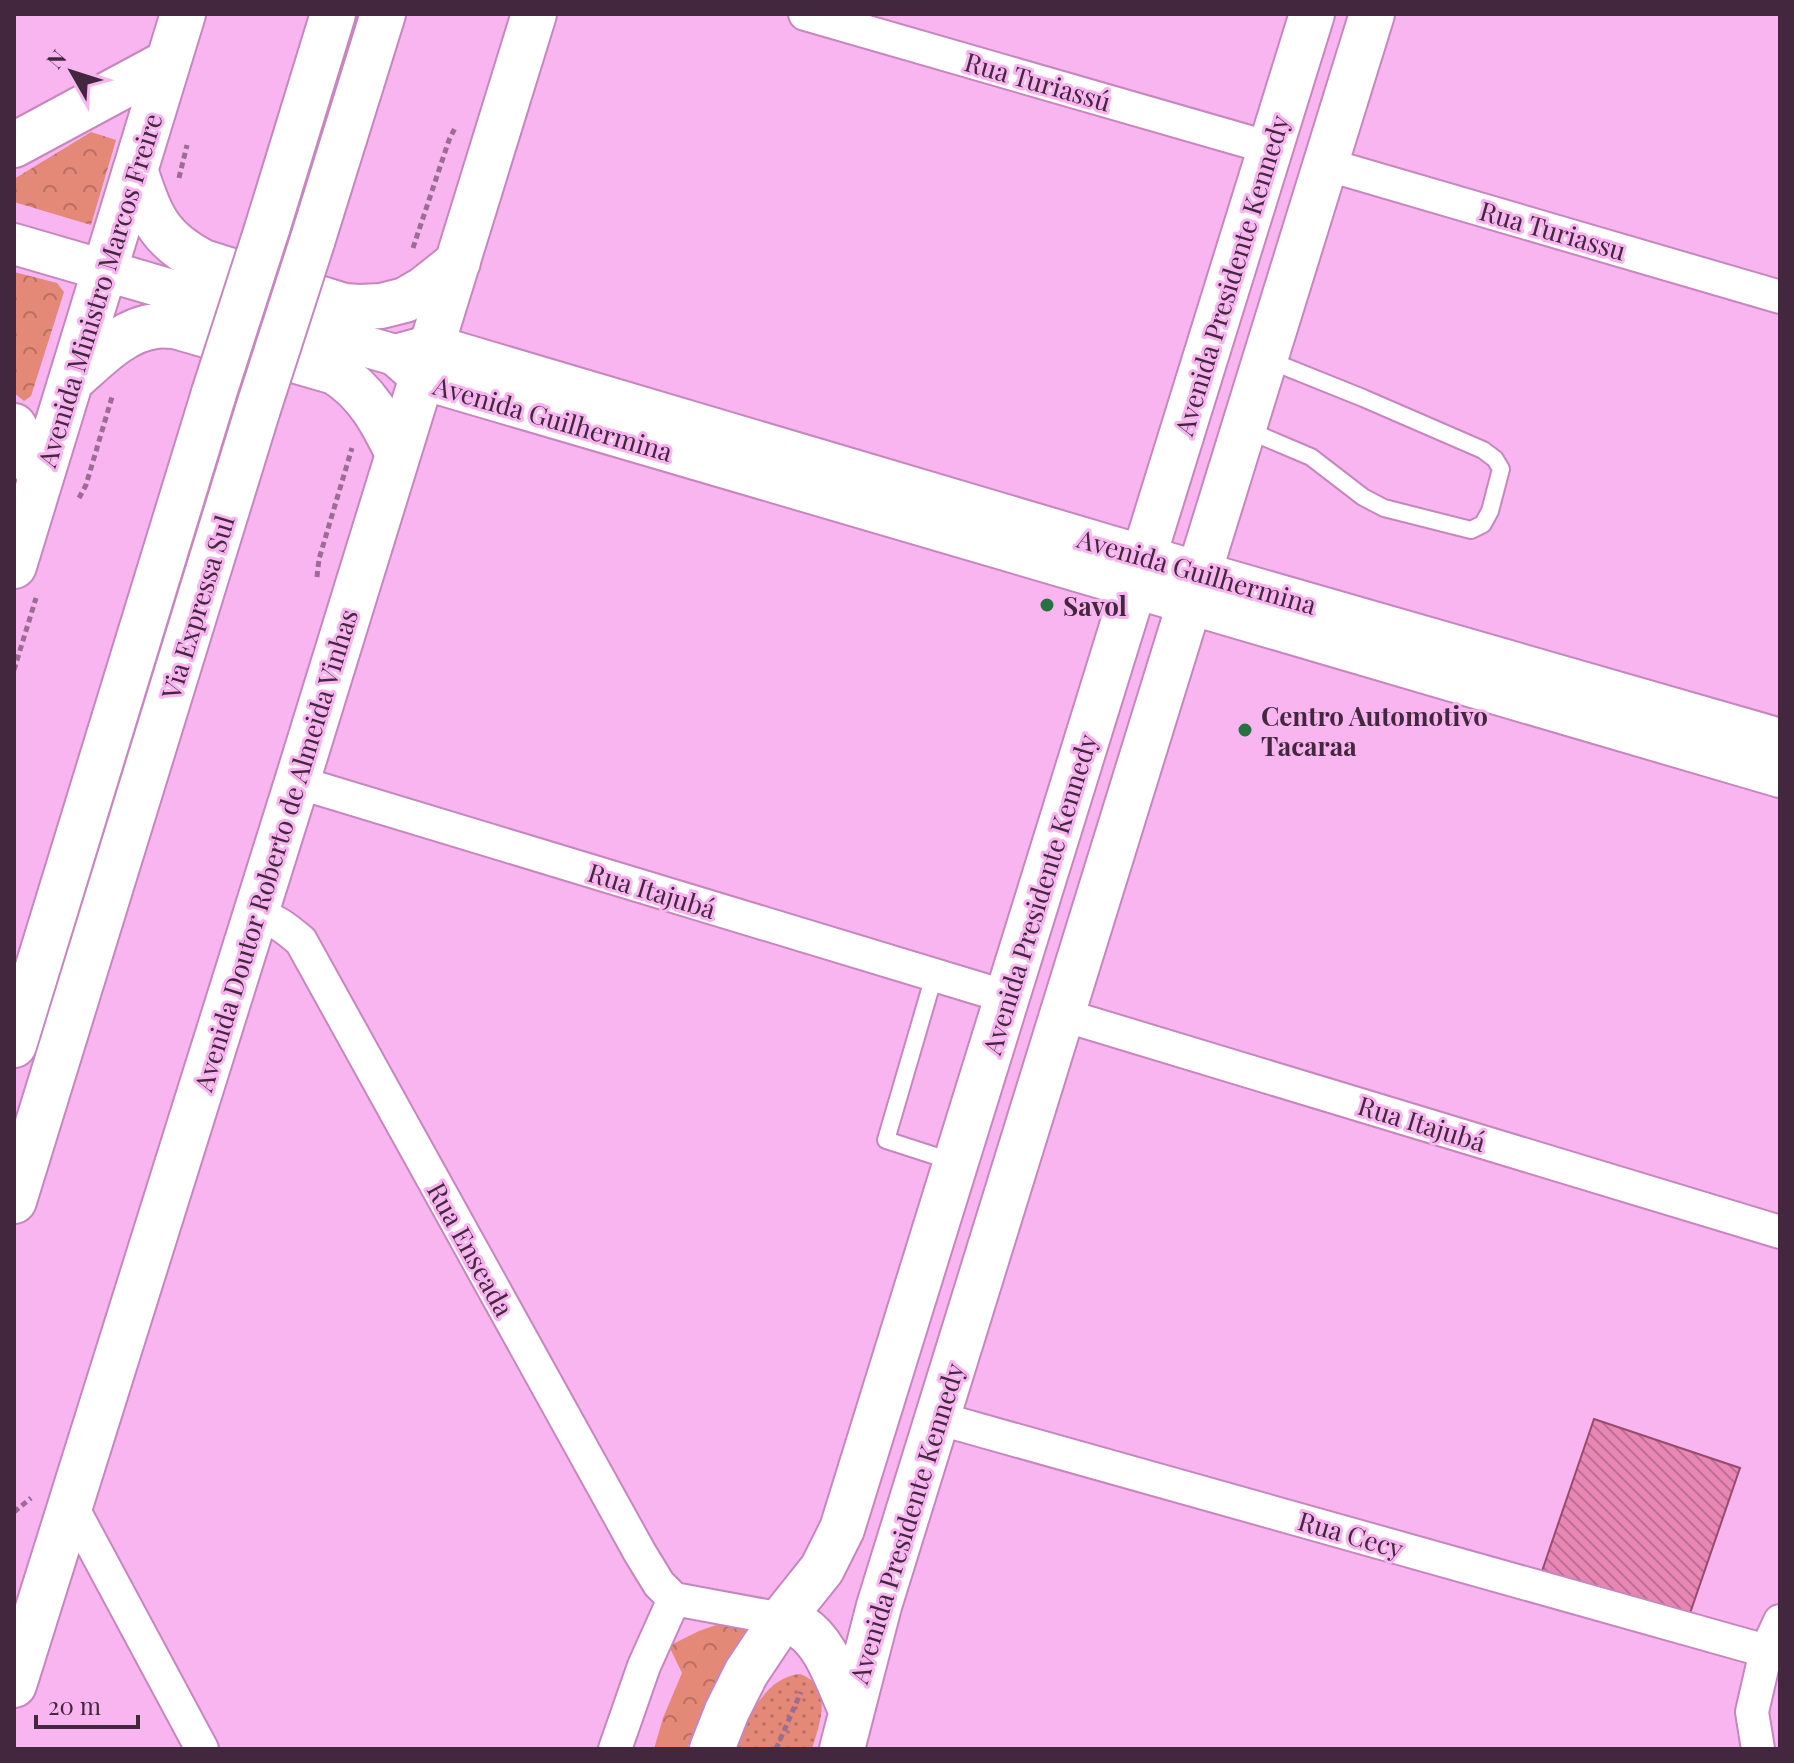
<svg xmlns="http://www.w3.org/2000/svg" width="1794" height="1763" viewBox="0 0 1794 1763" font-family="'Playfair Display',serif">
	<style>
		.grass { fill: url(#grass-dots) }
		.park { fill: url(#park-crowns) }
		.building { fill: url(#building-back-hatch); stroke: #964b6f; stroke-width: 2 }
		.lines { fill: none; stroke-linecap: round; stroke-linejoin: round }
		.service-casing { stroke: #c786be; stroke-width: 20 }
		.minor-casing { stroke: #c786be; stroke-width: 36 }
		.tertiary-casing { stroke: #c786be; stroke-width: 44 }
		.secondary-casing { stroke: #c786be; stroke-width: 48 }
		.motorway-casing { stroke: #c786be; stroke-width: 48 }
		.path { stroke: #9c6c95; stroke-width: 5; stroke-dasharray: 6 4; stroke-linecap: butt }
		.service { stroke: #fff; stroke-width: 16 }
		.minor { stroke: #fff; stroke-width: 32 }
		.tertiary { stroke: #fff; stroke-width: 40 }
		.secondary { stroke: #fff; stroke-width: 44 }
		.motorway { stroke: #fff; stroke-width: 44 }
		.motorway-bridge-casing { stroke: #c786be; stroke-width: 48; stroke-linecap: butt }
		.motorway-bridge { stroke: #fff; stroke-width: 44 }
		.poi-dot { fill: #25713f; stroke: #f9b5ef; stroke-width: 3 }
		.labels { text-anchor: middle; dominant-baseline: central; stroke-width: 6; stroke-linejoin: round; paint-order: stroke }
		.street-label { font-size: 26px; fill: #42273e; stroke: #f9b5ef }
		.poi-label { font-size: 26px; font-weight: bold; fill: #42273e; stroke: #f9b5ef; text-anchor: start }
	</style>
	<defs>
		<pattern id="grass-dots" width="8" height="8" patternUnits="userSpaceOnUse" patternTransform="scale(2)"><rect width="8" height="8" fill="#e48877"/><path d="M2 2h.1M6 6h.1" fill="none" stroke="#ba6f63" stroke-width="1.8" stroke-linecap="round"/></pattern>
		<pattern id="park-crowns" width="20" height="18" patternUnits="userSpaceOnUse" patternTransform="scale(2)"><rect width="20" height="18" fill="#e48877"/><path d="M2 6a3 3 0 1 1 6 0M12 15a3 3 0 1 1 6 0" fill="none" stroke="#ba6f63"/></pattern>
		<pattern id="building-back-hatch" width="6" height="6" patternUnits="userSpaceOnUse" patternTransform="scale(2)"><rect width="6" height="6" fill="#e987b4"/><path d="M-1 5l2 2M0 0l6 6M5-1l2 2" fill="none" stroke="#be6e94"/></pattern>
	</defs>
	<rect width="100%" height="100%" fill="#f9b5ef"/>
	<path class="grass" d="M800 1674C834 1686 820 1723 812 1749H736C747 1719 765 1677 800 1674Z"/>
	<path class="park" d="M91 132 116 140 91 225 14 202V179Z
		M14 272 57 283 64 292 31 396 24 401 14 393Z
		M719 1624 742 1627 746 1631V1637C720 1672 702 1708 687 1749H654L663 1718 682 1673 669 1646 699 1631Z"/>
	<path class="building" d="M1594 1419 1740 1468 1687 1622 1541 1574Z"/>
	<g class="lines">
		<g class="service-casing">
			<path id="service" d="M1245 429 1311 457 1363 497 1384 508 1471 530 1483 524 1490 511 1501 469 1495 459 1483 450 1363 398 1266 359
				M934 976 886 1140 954 1162"/>
		</g>
		<g class="minor-casing">
			<path id="minor" d="M805 14 1270 148
				M1325 164 1780 297
				M297 782 1007 997
				M255 915C274 918 287 929 301 941L640 1553 659 1584 674 1599
				M1063 1015 1780 1232
				M937 1418 1766 1651
				M71 1505 202 1749
				M674 1599 782 1619
				M615 1749 644 1666 674 1599
				M1758 1749 1752 1712 1766 1651 1780 1621"/>
		</g>
		<g class="tertiary-casing">
			<path id="tertiary" d="M14 244 395 355 422 379 1780 777
				M399 354 432 345 1144 556 1780 739"/>
		</g>
		<g class="secondary-casing">
			<path id="secondary" d="M14 145 168 62
				M135 170C151 216 157 238 203 262L344 306 360 307 381 306 405 300 424 289 458 262
				M71 381C95 360 123 329 156 326 162 325 169 326 175 326L335 372C367 392 382 421 398 454
				M14 426 41 478
				M14 566 183 14
				M782 1619C788 1621 795 1624 801 1627 827 1643 838 1683 851 1710
				M14 1685 297 782 534 14
				M712 1749 727 1711 746 1673 782 1619 822 1569 842 1529 1312 14
				M842 1749 879 1606 1372 14"/>
		</g>
		<g class="motorway-casing">
			<path id="motorway" d="M267 229 333 14
				M312 242 383 14
				M14 1045 214 393
				M14 1201 258 409"/>
		</g>
		<path class="path" d="M179 178 187 145
			M413 248 449 140 456 126
			M79 498 86 485 112 397
			M317 577 319 559 352 448
			M14 670 36 598
			M14 1512 31 1498
			M776 1749 801 1692"/>
		<use href="#service" class="service"/>
		<use href="#minor" class="minor"/>
		<use href="#tertiary" class="tertiary"/>
		<use href="#secondary" class="secondary"/>
		<use href="#motorway" class="motorway"/>
		<g class="motorway-bridge-casing">
			<path id="motorway-bridge" d="M214 393 267 229
				M258 409 312 242"/>
		</g>
		<use href="#motorway-bridge" class="motorway-bridge"/>
	</g>
	<g class="poi-dot">
		<circle cx="1047" cy="605" r="8"/>
		<circle cx="1245" cy="730" r="8"/>
	</g>
	<g class="labels">
		<g class="street-label">
			<text transform="translate(1038 81) rotate(16)">Rua Turiassú</text>
			<text transform="translate(1553 230) rotate(16)">Rua Turiassu</text>
			<text transform="translate(1231 275) rotate(-73)">Avenida Presidente Kennedy</text>
			<text transform="translate(99 290) rotate(-73)">Avenida Ministro Marcos Freire</text>
			<text transform="translate(553 418) rotate(16)">Avenida Guilhermina</text>
			<text transform="translate(1197 571) rotate(16)">Avenida Guilhermina</text>
			<text transform="translate(197 607) rotate(-73)">Via Expressa Sul</text>
			<text transform="translate(275 850) rotate(-73)">Avenida Doutor Roberto de Almeida Vinhas</text>
			<text transform="translate(652 890) rotate(17)">Rua Itajubá</text>
			<text transform="translate(1039 894) rotate(-73)">Avenida Presidente Kennedy</text>
			<text transform="translate(1422 1123) rotate(17)">Rua Itajubá</text>
			<text transform="translate(471 1249) rotate(61)">Rua Enseada</text>
			<text transform="translate(906 1523) rotate(-73)">Avenida Presidente Kennedy</text>
			<text transform="translate(1351 1534) rotate(16)">Rua Cecy</text>
		</g>
		<g class="poi-label">
			<text x="1063" y="605">Savol</text>
			<text x="1261" y="715">Centro Automotivo<tspan x="1261" dy="30">Tacaraa</tspan></text>
		</g>
	</g>
	<rect width="1794" height="1763" fill="none" stroke="#42273e" stroke-width="32"/>
	<g transform="translate(72 72) rotate(309)" stroke="#f9b5ef" stroke-width="6" paint-order="stroke">
	<path d="M0-6L14 30L0 20L-14 30Z" fill="#42273e"/>
	<text y="-12" font-size="22" font-weight="bold" text-anchor="middle" fill="#42273e">N</text>
	</g>
	<path d="M36 1715v12h102v-12" fill="none" stroke="#42273e" stroke-width="4"/>
	<text x="48" y="1715" font-size="24" fill="#42273e" stroke="#f9b5ef" stroke-width="6" paint-order="stroke">20 m</text>
</svg>
